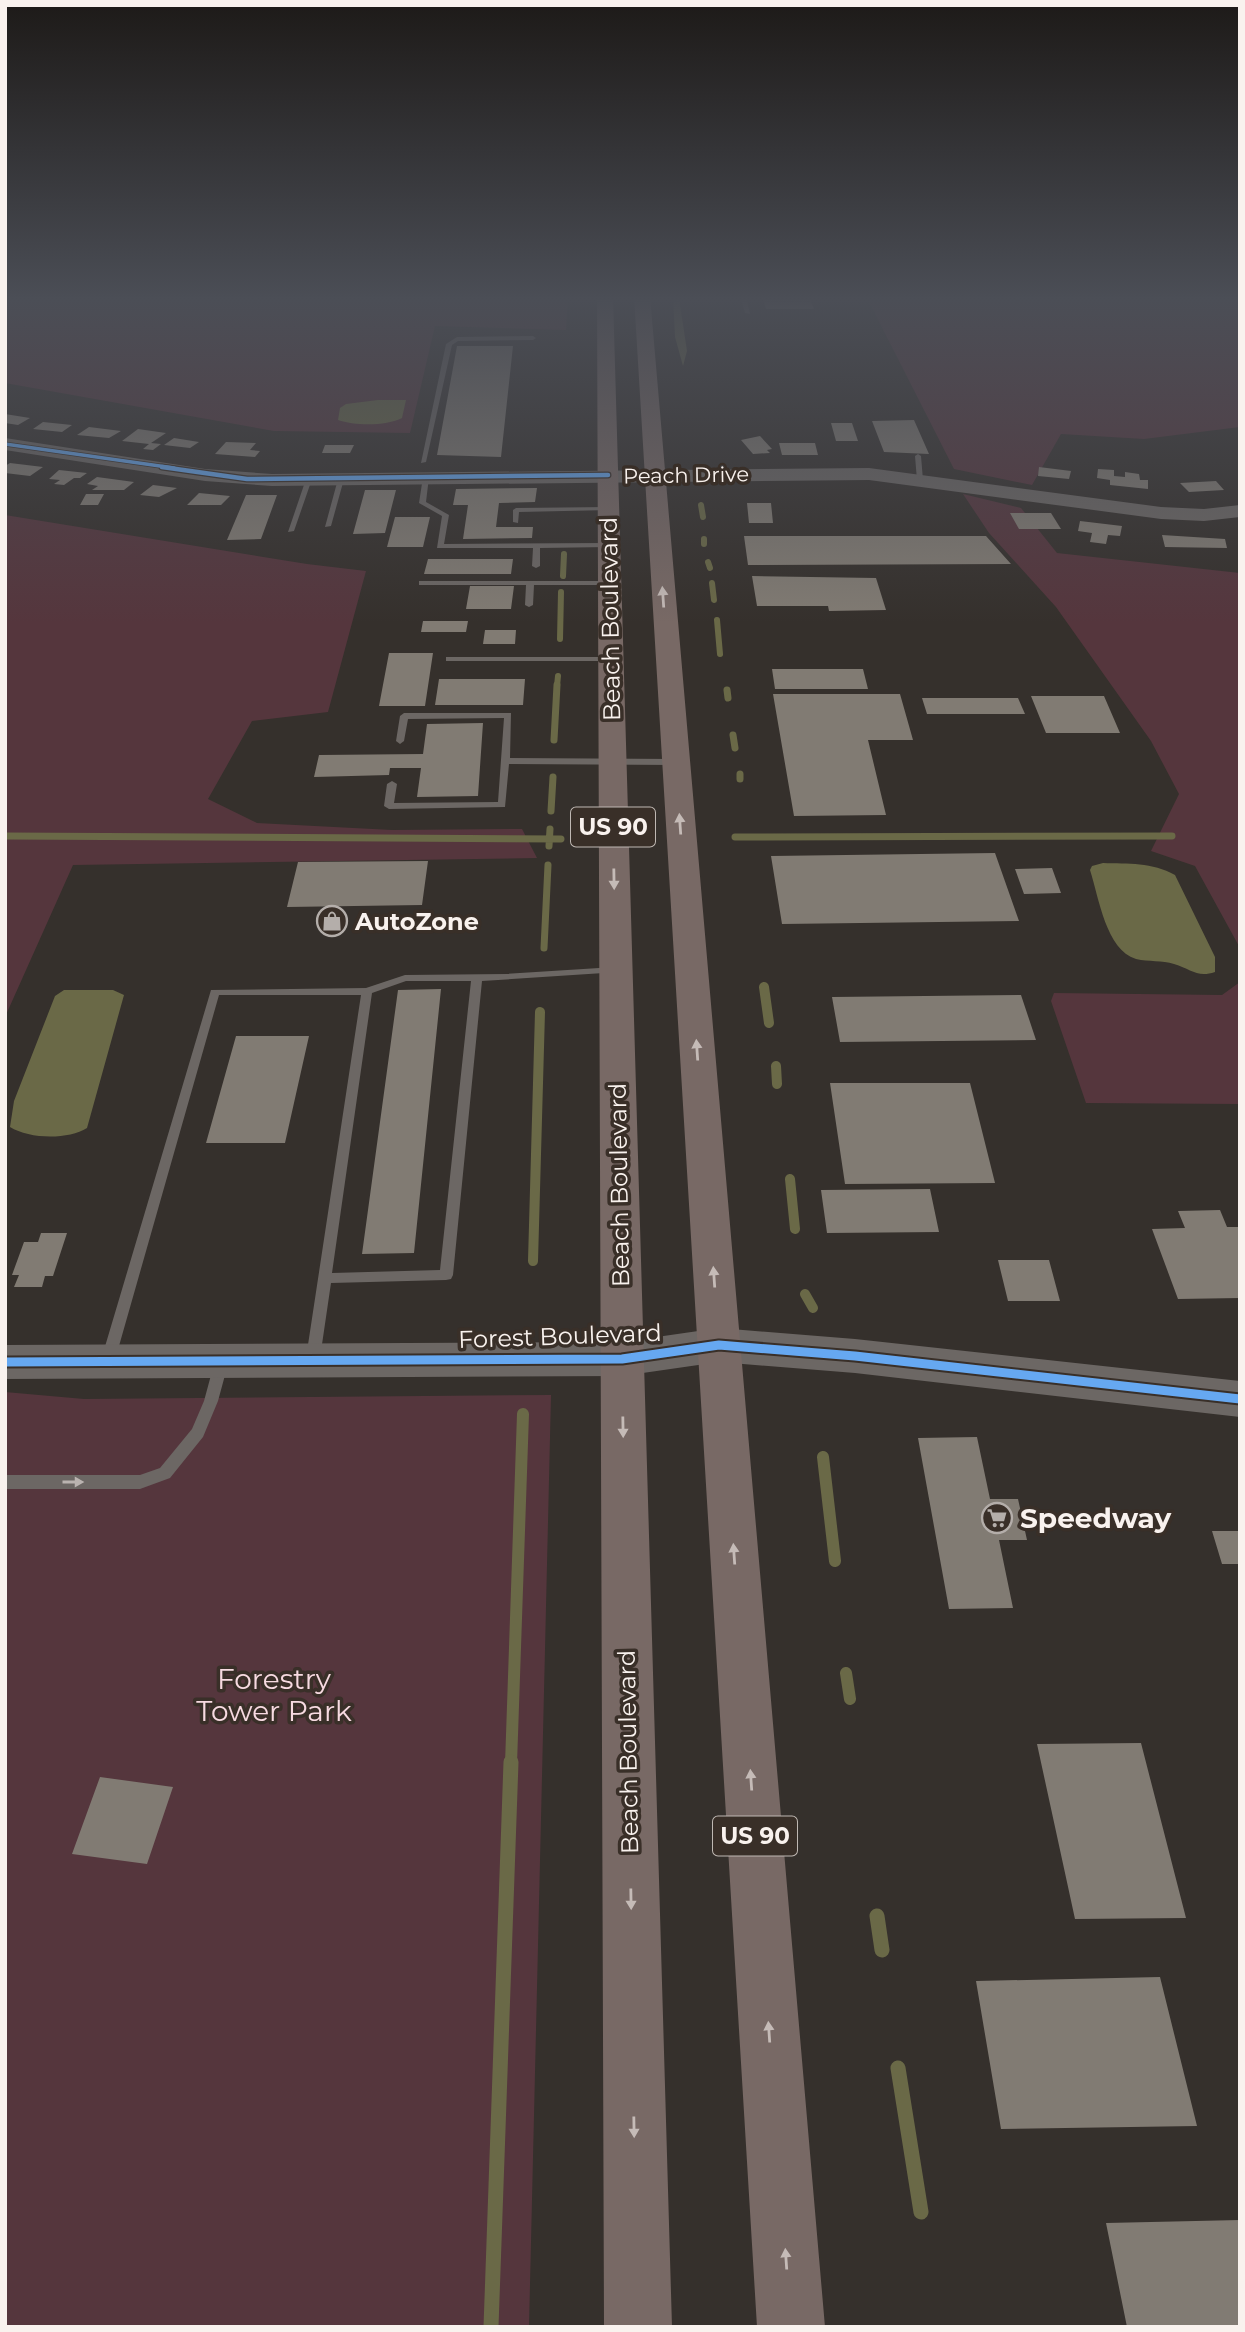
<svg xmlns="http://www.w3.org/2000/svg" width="1245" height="2332" viewBox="0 0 1245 2332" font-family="Montserrat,sans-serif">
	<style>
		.green { fill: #55363d }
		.water { fill: #6a6947 }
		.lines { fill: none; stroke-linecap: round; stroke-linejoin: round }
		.stream-far4 { stroke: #6a6947; stroke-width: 6 }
		.stream-far3 { stroke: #6a6947; stroke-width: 7 }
		.stream-far2 { stroke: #6a6947; stroke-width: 10 }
		.stream-far1 { stroke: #6a6947; stroke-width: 12 }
		.stream { stroke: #6a6947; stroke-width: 15 }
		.building { fill: #817b73 }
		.lane { fill: #6c6764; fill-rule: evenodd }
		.secondary { fill: #6c6764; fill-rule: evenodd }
		.highway { fill: #786965; fill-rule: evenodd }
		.cycleway-far2-casing { stroke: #392f28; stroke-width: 5 }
		.cycleway-far1-casing { stroke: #392f28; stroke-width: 7 }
		.cycleway-casing { stroke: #392f28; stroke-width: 13 }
		.cycleway-far2 { stroke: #66a8f1; stroke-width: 3.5 }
		.cycleway-far1 { stroke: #66a8f1; stroke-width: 4.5 }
		.cycleway { stroke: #66a8f1; stroke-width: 9 }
		.oneway { fill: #c5bbb7 }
		.oneway2 { fill: #bab3b0 }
		.labels { text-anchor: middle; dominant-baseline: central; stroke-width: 7; stroke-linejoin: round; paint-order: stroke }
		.far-street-label { font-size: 21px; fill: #f9f2ee; stroke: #392f28 }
		.shield { fill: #392f28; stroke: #bfb8b3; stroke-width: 2 }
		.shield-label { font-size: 23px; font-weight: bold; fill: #f9f2ee }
		.street-label { font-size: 24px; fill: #f9f2ee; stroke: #392f28 }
		.poi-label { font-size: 24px; font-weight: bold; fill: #f9f2ee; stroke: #392f28; text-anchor: start }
		.near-poi-label { font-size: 28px; font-weight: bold; fill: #f9f2ee; stroke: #392f28; text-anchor: start }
		.near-park-label { font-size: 28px; fill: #f7dae1; stroke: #392f28 }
	</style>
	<rect width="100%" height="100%" fill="#35302c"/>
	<path class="green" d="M5 296H568L566 330 435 326 410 433 274 431 5 383Z
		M866 296H1240V427L1144 439 1061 434 1032 485 954 469Z
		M963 494 1021 508 1057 553 1240 573V948L1195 866 1151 851 1179 794 1151 741 1056 607 989 533Z
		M5 515 307 564 366 571 328 712 252 721 208 799 257 823 392 830 522 829 537 858 73 865 5 1017Z
		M1240 982V1104L1086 1103 1051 1001 1054 993 1222 995Z
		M5 1392 84 1399 551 1395 529 2327H5Z"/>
	<path class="water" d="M673 296 679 298 687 351 683 366 675 337Z
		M378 400H406L402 418C387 426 355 426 338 420L340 408 346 404Z
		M1103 863C1128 864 1152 862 1175 875L1215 957V972C1197 978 1191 969 1174 964 1162 960 1149 962 1136 959 1106 950 1099 898 1090 870L1092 866Z
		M64 990H113L124 995 87 1128C68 1140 29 1139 10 1127L14 1101 55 996Z"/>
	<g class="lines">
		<path class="stream-far4" d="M701 505 703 517
			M704 539V544
			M708 562 710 568
			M563 576 564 554
			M712 583 714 600
			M717 620 720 654
			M560 639 561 592
			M557 686 558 676"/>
		<path class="stream-far3" d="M727 690 728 698
			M733 735 735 748
			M554 740 557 685
			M740 774V779
			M551 811 553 777
			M5 836 561 839
			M735 837 1172 836
			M549 846 550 829
			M544 948 548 865"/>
		<path class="stream-far2" d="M764 987 769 1023
			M776 1066 777 1084
			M790 1179 795 1229
			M533 1261 540 1012
			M805 1294 813 1308"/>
		<path class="stream-far1" d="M823 1457 835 1561
			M846 1673 850 1699
			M511 1764 523 1414"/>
		<path class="stream" d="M877 1916 882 1950
			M898 2068 921 2212
			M491 2327 511 1762"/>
	</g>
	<path class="building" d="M762 296H809L814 309H766Z
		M457 346H513L501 457 437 455Z
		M5 414 30 418 18 425 5 423Z
		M914 420 929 454 884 452 872 421Z
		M43 422 72 425 62 432 33 429Z
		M831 423H852L858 441H836Z
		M89 427 121 431 109 438 77 435Z
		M138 429 166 433 151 443 161 444 153 450 143 449 149 444 122 441Z
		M760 436 772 449 767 450 770 453 753 454 741 440Z
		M174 438 199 442 190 448 164 445Z
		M226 442 256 443 250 450 260 451 255 457 215 454Z
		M779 443H815L818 455H782Z
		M325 445H354L350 453H322Z
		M10 463 43 467 30 476 5 473V466Z
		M1039 467 1071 471 1069 479 1038 476Z
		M1098 469 1114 470V476L1125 477V472L1139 474 1140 480H1148V489L1110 485V480L1097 478Z
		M59 470 87 473 80 478H74L64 485 54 484 60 480 49 479Z
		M97 477 134 482 124 490H92L98 486 87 484Z
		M1216 481 1224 490 1189 492 1180 483Z
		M153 485 177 488 159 497 140 495Z
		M537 488 535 502 499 503 496 527H533L532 538 463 539 468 505H453L456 489Z
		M365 490H396L385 533 353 534Z
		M199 493 230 496 221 505H187Z
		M86 494H104L98 505H80Z
		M246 495H277L261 539 227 540Z
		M747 503H771L773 523H749Z
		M1010 513H1051L1061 529H1019Z
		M395 517H430L423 547H387Z
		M1080 521 1122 526 1120 536 1108 535 1106 544 1090 542 1092 533 1078 531Z
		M1162 535 1225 539 1227 548 1165 547Z
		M744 536H986L1011 564 748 565Z
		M428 559H513L511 574H424Z
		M752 576 876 578 886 610 829 611 828 606H757Z
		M470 586H514L511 609H466Z
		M423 621H468L466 632H421Z
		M485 630H516L515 644H483Z
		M389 653H433L425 706H379Z
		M772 669H863L868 689H775Z
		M439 679H525L523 705H435Z
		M773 694H900L913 740H868L886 815 794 816Z
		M1031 696H1104L1120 733H1046Z
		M922 698H1018L1025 714H927Z
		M483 723 478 796 417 797 421 768H390L389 775 314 777 319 755 423 754 427 724Z
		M995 853 1019 921 782 924 771 856Z
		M428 861 422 905 287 907 298 862Z
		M1052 868 1061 893 1024 894 1015 869Z
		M441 989 414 1253 362 1254 398 990Z
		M1021 995 1036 1040 840 1042 832 997Z
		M236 1036H309L285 1143H206Z
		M830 1083H970L995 1183 845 1184Z
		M930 1189 939 1232 827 1233 821 1190Z
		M1220 1210 1227 1227H1240V1298L1178 1299 1152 1229 1185 1228 1178 1211Z
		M41 1233H67L53 1276H45L42 1287H14L19 1275H12L24 1242H38Z
		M998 1260H1049L1060 1301H1008Z
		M977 1437 990 1499H1018L1027 1540H999L1013 1608 949 1609 918 1438Z
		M1212 1531H1240V1564H1222Z
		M1141 1743 1186 1918 1075 1919 1037 1744Z
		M100 1777 173 1787 147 1864 72 1854Z
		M1160 1977 1197 2126 1001 2129 976 1981Z
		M1240 2220V2327H1127L1106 2223Z"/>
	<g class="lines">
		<path class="lane" d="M740 296H746L750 314 745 313Z
			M457 337 533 336 536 338 533 340 458 341 452 345 426 462 421 463 446 344Z
			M918 454 921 456 923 480 920 482 917 480 915 456Z
			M426 475 429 477 426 502 449 515 444 544 609 543 613 545 609 547 540 548V566L536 568 532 566 533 548H437L442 516 419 503 423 477Z
			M309 477 312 479 294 531 288 532 306 479Z
			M341 477 344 479 331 526 325 527 338 479Z
			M608 507 610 508V510L519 512 518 523 513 522V510L516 508Z
			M419 581H609L613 583 609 585H534L533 605 529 607 525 605 526 585H419Z
			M446 657H611L615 659 611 661H446Z
			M404 713H511L510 758 676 759 680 762 676 765 509 764 505 807 389 809 384 806 387 784 392 781 397 784 394 803 498 802 504 718 408 719 404 741 400 744 396 741 400 716Z
			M615 967 619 968 620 970 619 972 482 981 453 1275 451 1279 446 1280 331 1283 320 1358 318 1362 313 1364 308 1362 306 1358 361 995H219L115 1360 113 1364 108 1366 103 1364 101 1360 211 990 366 988 405 975 506 974ZM406 981H471L440 1270 332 1273 372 993Z
			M221 1358 226 1360 228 1364 218 1401 203 1437 170 1478 140 1489H5V1475H140L160 1468 192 1429 204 1401 214 1364 216 1360Z"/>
		<path class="secondary" d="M5 438 205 469 272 474 869 468 1161 507 1204 509 1240 505V517L1204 521 1161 519 869 480 272 486 205 481 5 450Z
			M719 1328 855 1339 1240 1381V1417L855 1373 719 1362 622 1376 5 1379V1345L622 1342Z"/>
		<path class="highway" d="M597 296H613L672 2327H604Z
			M634 296H650L825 2327H757Z"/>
		<g class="cycleway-far2-casing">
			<path id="cycleway-far2" d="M5 444 174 468"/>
		</g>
		<g class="cycleway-far1-casing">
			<path id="cycleway-far1" d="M162 467 247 479 608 475"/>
		</g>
		<g class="cycleway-casing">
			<path id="cycleway" d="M5 1362 622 1359 719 1345 855 1356 1240 1399"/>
		</g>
		<use href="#cycleway-far2" class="cycleway-far2"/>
		<use href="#cycleway-far1" class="cycleway-far1"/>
		<use href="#cycleway" class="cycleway"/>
	</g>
	<defs><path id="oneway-solid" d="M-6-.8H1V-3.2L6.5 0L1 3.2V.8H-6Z" transform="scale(1.75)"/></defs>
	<g class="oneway">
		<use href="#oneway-solid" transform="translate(663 597) rotate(-94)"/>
		<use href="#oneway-solid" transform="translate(680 824) rotate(-94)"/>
		<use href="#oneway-solid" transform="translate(614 879) rotate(89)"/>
		<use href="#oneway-solid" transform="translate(697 1050) rotate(-94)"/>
		<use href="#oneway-solid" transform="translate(714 1277) rotate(-94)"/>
		<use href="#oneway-solid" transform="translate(623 1427) rotate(89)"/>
		<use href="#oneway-solid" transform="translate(734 1554) rotate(-94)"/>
		<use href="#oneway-solid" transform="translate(751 1780) rotate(-94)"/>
		<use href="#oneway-solid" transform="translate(631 1899) rotate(89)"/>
		<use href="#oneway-solid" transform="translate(769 2032) rotate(-94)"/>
		<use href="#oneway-solid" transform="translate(634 2127) rotate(89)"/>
		<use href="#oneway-solid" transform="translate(786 2259) rotate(-94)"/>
	</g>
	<use class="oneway2" href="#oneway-solid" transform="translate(73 1482)"/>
	<linearGradient id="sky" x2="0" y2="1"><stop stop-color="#1d1a18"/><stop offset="0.48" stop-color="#4b4e56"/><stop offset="1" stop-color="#4b4e56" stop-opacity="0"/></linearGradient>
	<rect width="1245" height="623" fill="url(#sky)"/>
	<defs>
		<g id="shop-ring" transform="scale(1.575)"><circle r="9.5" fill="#392f28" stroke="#b4aeaa" stroke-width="1.5"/><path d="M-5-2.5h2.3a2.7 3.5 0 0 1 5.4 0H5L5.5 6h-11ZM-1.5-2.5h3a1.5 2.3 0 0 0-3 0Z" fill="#b4aeaa"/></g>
		<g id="supermarket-ring" transform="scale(1.575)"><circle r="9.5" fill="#392f28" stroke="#b4aeaa" stroke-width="1.5"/><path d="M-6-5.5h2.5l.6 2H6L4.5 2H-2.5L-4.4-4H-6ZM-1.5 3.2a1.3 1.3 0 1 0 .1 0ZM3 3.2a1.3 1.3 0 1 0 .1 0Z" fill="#b4aeaa"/></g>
	</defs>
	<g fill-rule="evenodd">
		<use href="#shop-ring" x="332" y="921"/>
		<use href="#supermarket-ring" x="997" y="1518"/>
	</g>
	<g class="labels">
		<g class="far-street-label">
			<text transform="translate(686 475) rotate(-1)">Peach Drive</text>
		</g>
		<g class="shield">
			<rect x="571" y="807.5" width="84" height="39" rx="5"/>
			<rect x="713" y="1816.5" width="84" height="39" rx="5"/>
		</g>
		<g class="shield-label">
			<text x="613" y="827">US 90</text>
			<text x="755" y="1836">US 90</text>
		</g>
		<g class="street-label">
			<text transform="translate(610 619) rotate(-91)">Beach Boulevard</text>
			<text transform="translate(619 1185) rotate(-91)">Beach Boulevard</text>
			<text transform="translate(560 1336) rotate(-2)">Forest Boulevard</text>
			<text transform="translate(628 1752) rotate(-91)">Beach Boulevard</text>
		</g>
		<g class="poi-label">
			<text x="355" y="921">AutoZone</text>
		</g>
		<g class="near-poi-label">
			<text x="1020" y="1518">Speedway</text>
		</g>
		<g class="near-park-label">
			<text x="274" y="1679">Forestry<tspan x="274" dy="32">Tower Park</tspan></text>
		</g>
	</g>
	<rect width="1245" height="2332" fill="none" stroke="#f9f2ee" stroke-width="14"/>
</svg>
